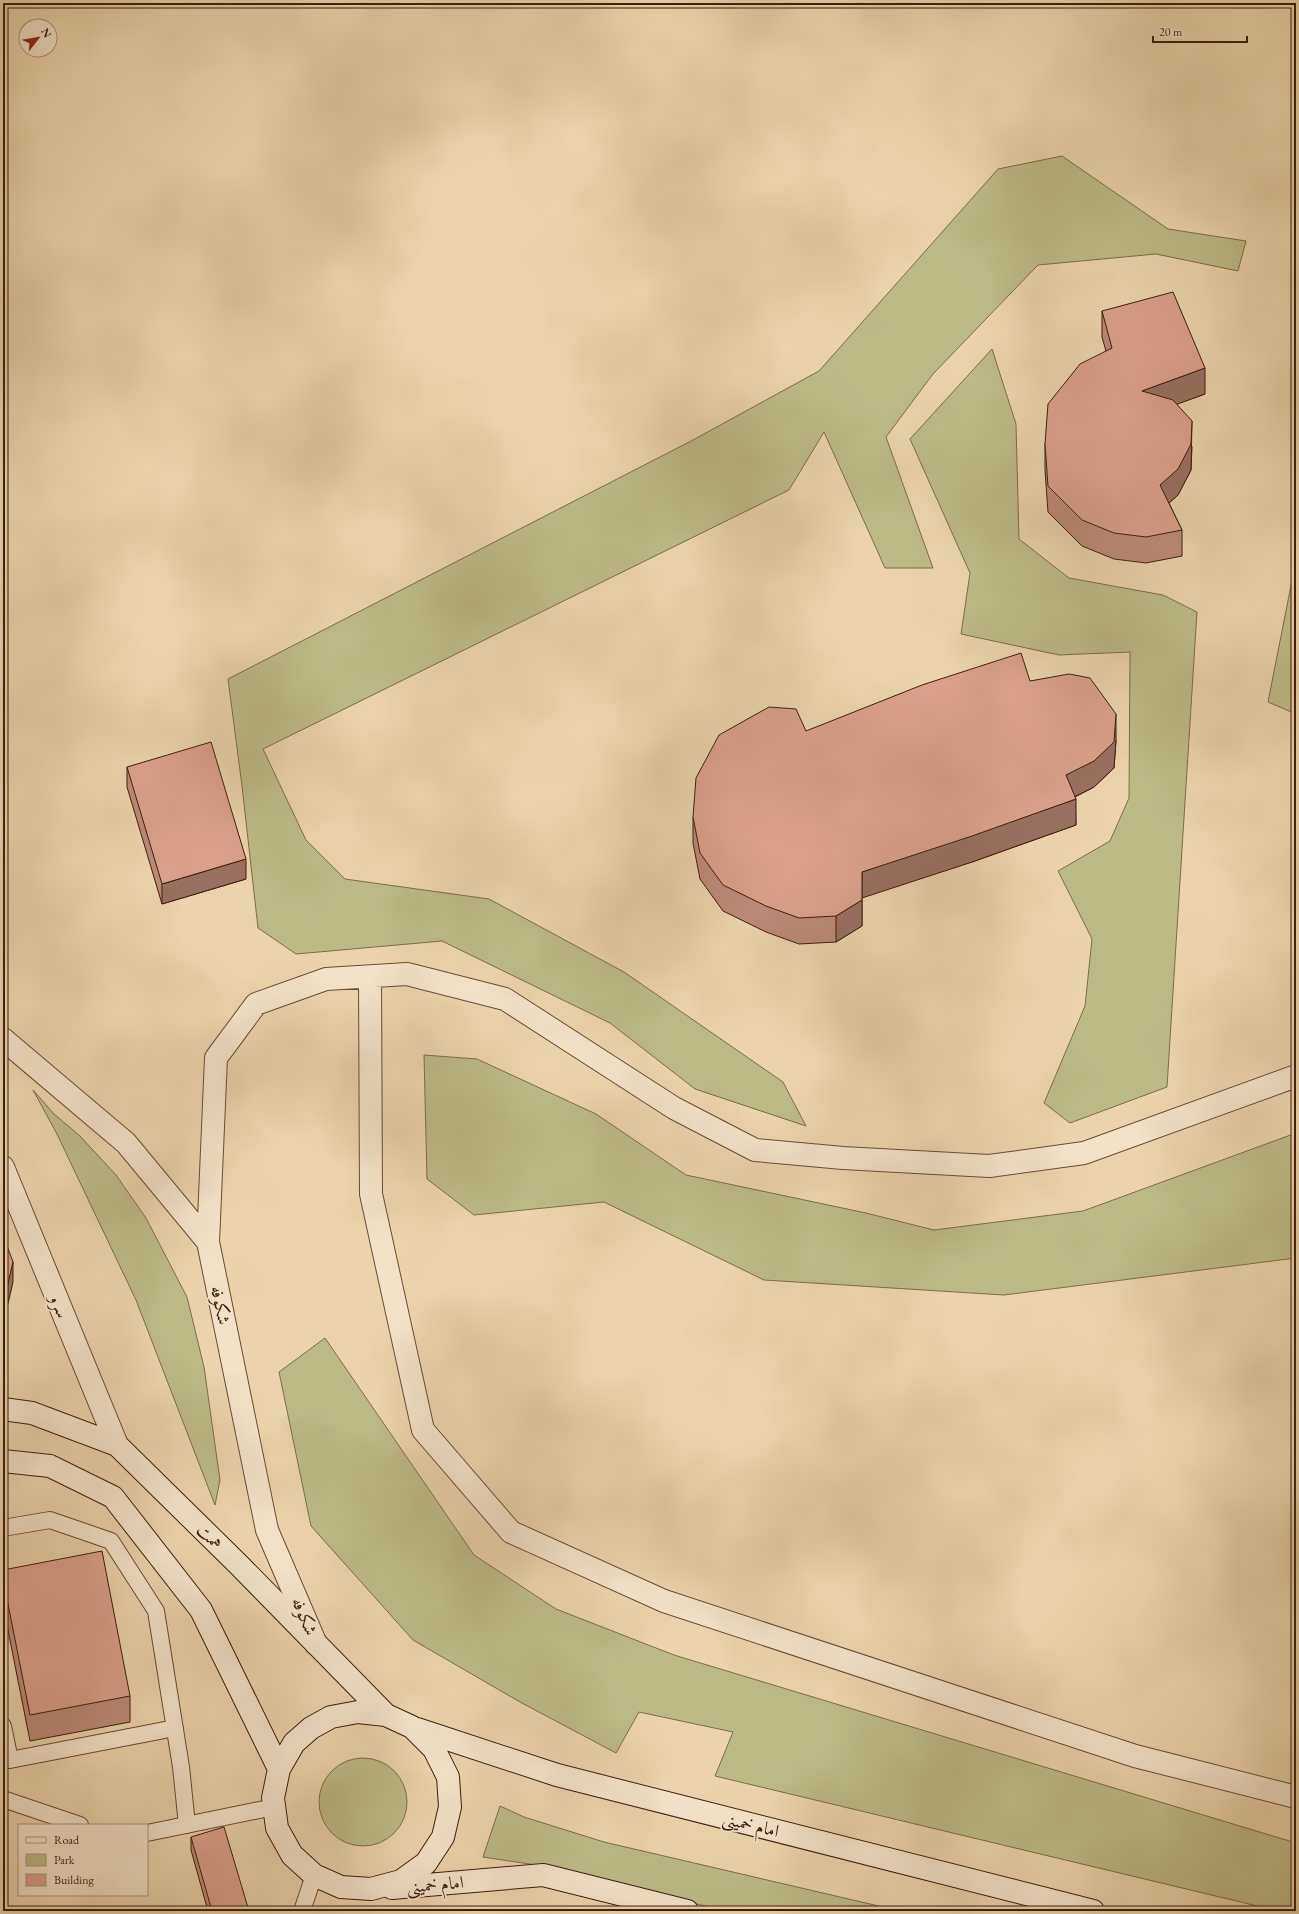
<svg xmlns="http://www.w3.org/2000/svg" width="1299" height="1914" viewBox="0 0 1299 1914" font-family="'EB Garamond',Amiri,serif">
	<style>
		.green { fill: #bcbb86; stroke: #7d6c48 }
		.lines { fill: none; stroke-linecap: round; stroke-linejoin: round }
		.lane-casing { stroke: #694b33; stroke-width: 18 }
		.street-casing { stroke: #694b33; stroke-width: 24 }
		.secondary-casing { stroke: #3e1d0b; stroke-width: 24 }
		.lane { stroke: #f2e3c8; stroke-width: 16 }
		.street { stroke: #f2e3c8; stroke-width: 22 }
		.secondary { stroke: #f2e3c8; stroke-width: 22 }
		.wall { fill: #bc8a77; stroke: #3e1d0b }
		.shaded-wall { fill: #997061; stroke: #3e1d0b }
		.building { fill: #dba08a; stroke: #3e1d0b }
		.labels { text-anchor: middle; dominant-baseline: central; stroke-width: 3.5; stroke-linejoin: round; paint-order: stroke }
		.street-label { font-size: 18px; fill: #3e1d0b; stroke: #f2e3c8 }
	</style>
	<rect width="100%" height="100%" fill="#ebd4ab"/>
	<filter id="stains"><feTurbulence type="fractalNoise" baseFrequency=".005" numOctaves="4"/><feColorMatrix values="0 0 0 0 .2 0 0 0 0 .09 0 0 0 0 .02 0 0 0 .5 -.17"/></filter>
	<radialGradient id="worn" r=".72"><stop offset=".6" stop-color="#630" stop-opacity="0"/><stop offset="1" stop-color="#630" stop-opacity=".3"/></radialGradient>
	<path class="green" d="M1062 156 1168 229 1246 241 1238 271 1156 254 1038 265 933 374 886 437 933 568H885L824 432 789 490 263 749 306 840 345 879 489 899 624 972 783 1082 806 1126 695 1089 610 1023 442 941 296 954 258 928 242 786 228 679 693 440 819 371 998 169Z
		M992 349 1016 424 1019 539 1069 578 1163 595 1197 612 1167 1087 1070 1123 1044 1103 1085 1006 1092 939 1058 871 1110 841 1129 798 1130 652 1059 655 961 634 970 573 910 439Z
		M1296 560V714L1268 702Z
		M424 1055 477 1059 596 1114 686 1175 866 1213 934 1230 1083 1211 1296 1133V1258L1004 1295 764 1280 604 1202 474 1215 427 1179Z
		M33 1090 54 1114 79 1135 116 1175 146 1218 187 1297 204 1367 220 1480 215 1505 136 1300 57 1134Z
		M325 1338 474 1555 556 1609 674 1655 1296 1843V1911H1278L715 1776 733 1732 639 1712 616 1753 520 1702 413 1640 311 1526 279 1372Z
		M319 1802a44 44 0 1 1 88 0a44 44 0 1 1-88 0Z
		M500 1806 524 1817 604 1842 900 1911H726L536 1865 483 1857Z"/>
	<g class="lines">
		<g class="lane-casing">
			<path id="lane" d="M3 1528 50 1520 111 1541 156 1611 181 1767 187 1825
				M3 1726 10 1760 175 1728
				M3 1799 80 1825
				M147 1833 274 1807
				M302 1911 314 1875"/>
		</g>
		<g class="street-casing">
			<path id="street" d="M370 977 371 1194 423 1430 511 1532 664 1601 1135 1756 1296 1797
				M3 1039 126 1143 208 1242 267 1530 316 1644
				M3 1167 117 1445
				M208 1242 216 1058 256 1004 326 979 407 974 505 999 674 1108 755 1150 843 1158 989 1166 1084 1153 1296 1076"/>
		</g>
		<g class="secondary-casing">
			<path id="secondary" d="M3 1409 32 1413 117 1445 239 1565 386 1715 412 1727 434 1749 448 1777 450 1807 443 1837 426 1863 401 1881 371 1889 341 1887 314 1875 292 1855 277 1828 273 1798 279 1769 294 1743 311 1728 331 1717 358 1712 386 1715
				M3 1461 50 1466 113 1497 201 1610 279 1769
				M417 1729 557 1775 1093 1911
				M392 1888 543 1875 687 1911"/>
		</g>
		<use href="#lane" class="lane"/>
		<use href="#street" class="street"/>
		<use href="#secondary" class="secondary"/>
	</g>
	<path class="wall" d="M1102 311 1205 394 1177 404 1192 447 1191 470 1178 495 1169 503 1182 530V556L1146 563 1114 559 1082 546 1048 512 1045 470V444L1106 351 1102 337Z
		M1030 681 1116 740 1114 768 1094 787 1075 797 1076 825 972 862 862 897V926L836 942 799 944 766 932 723 911 700 879 693 843V817L806 731Z
		M127 767 246 879 162 904 127 787Z
		M3 1570 130 1696V1722L30 1741 3 1605Z
		M191 1837 249 1911H208L191 1850Z"/>
	<path class="shaded-wall" d="M1205 368V394L1142 417V391Z
		M1192 421 1191 470 1178 495 1160 511V485Z
		M1116 714V740L1114 768 1094 787 1066 801V775Z
		M1076 799V825L972 862 862 898V872Z
		M246 859V879L162 904V884Z
		M862 900V926L836 942V916Z
		M13 1262V1282L6 1312 3 1316V1296Z"/>
	<path class="building" d="M1173 292 1205 368 1142 391 1173 400 1192 421 1191 444 1178 469 1160 485 1182 530 1146 537 1114 533 1082 520 1048 486 1045 444 1048 404 1080 364 1112 348 1102 311Z
		M1021 653 1030 681 1069 674 1090 678 1116 714 1114 742 1094 761 1066 775 1076 799 972 836 862 872V900L836 916 799 918 766 906 723 885 700 853 693 817 696 778 719 735 769 707 796 709 806 731 922 685Z
		M211 742 246 859 162 884 127 767Z
		M3 1235 13 1262 6 1292 3 1296Z
		M102 1551 130 1696 30 1715 3 1579V1570Z
		M224 1827 249 1911H212L191 1837Z"/>
	<g class="labels">
		<g class="street-label">
			<text transform="translate(221 1305) rotate(78)">شکوفه</text>
			<text transform="translate(60 1306) rotate(68)">سرو</text>
			<text transform="translate(210 1536) rotate(44)">همت</text>
			<text transform="translate(305 1616) rotate(67)">شکوفه</text>
			<text transform="translate(751 1824) rotate(14)">امام خمینی</text>
			<text transform="translate(435 1884) rotate(-5)">امام خمینی</text>
		</g>
	</g>
	<rect width="1299" height="1914" fill="none" stroke="#ebd4ab" stroke-width="16"/>
	<rect x="4" y="4" width="1291" height="1906" fill="none" stroke="#3e1d0b" stroke-width="2"/>
	<rect x="8" y="8" width="1283" height="1898" fill="none" stroke="#3e1d0b"/>
	<rect x="18" y="1824" width="130" height="72" fill="#f2e3c8" stroke="#aa947c"/>
	<rect x="26" y="1837" width="20" height="6" fill="#f2e3c8" stroke="#aa947c"/>
	<text x="54" y="1844" font-size="12" fill="#3e1d0b">Road</text>
	<rect x="26" y="1854" width="20" height="12" fill="#bcbb86" stroke="#aa947c"/>
	<text x="54" y="1864" font-size="12" fill="#3e1d0b">Park</text>
	<rect x="26" y="1874" width="20" height="12" fill="#dba08a" stroke="#aa947c"/>
	<text x="54" y="1884" font-size="12" fill="#3e1d0b">Building</text>
	<g transform="translate(38 38) rotate(59)"><circle r="19" fill="#f2e3c8" stroke="#aa947c"/>
	<path d="M0-3L7 15L0 10L-7 15Z" fill="#8f2418"/>
	<text y="-6" font-size="11" font-weight="bold" text-anchor="middle" fill="#3e1d0b">N</text>
	</g>
	<path d="M1153 36v6h94v-6" fill="none" stroke="#3e1d0b" stroke-width="2"/>
	<text x="1159" y="36" font-size="12" fill="#3e1d0b" stroke="#f2e3c8" stroke-width="3" paint-order="stroke">20 m</text>
	<rect width="100%" height="100%" filter="url(#stains)"/>
	<rect width="100%" height="100%" fill="url(#worn)"/>
</svg>
